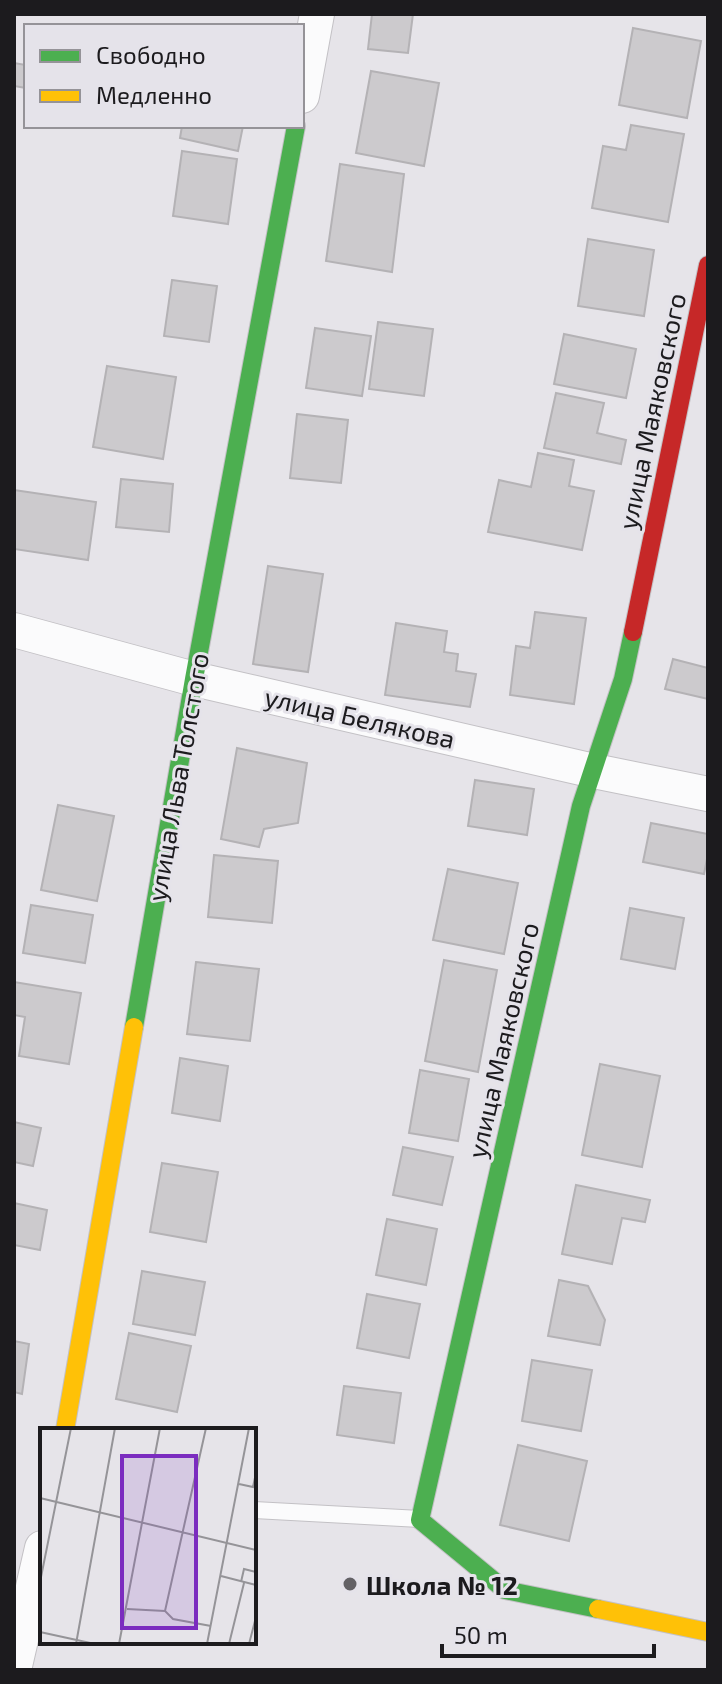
<svg xmlns="http://www.w3.org/2000/svg" width="722" height="1684" viewBox="0 0 722 1684" font-family="'Exo 2',sans-serif">
	<style>
		.building { fill: #cccacd; stroke: #b4b2b5; stroke-width: 2 }
		.lines { fill: none; stroke-linecap: round; stroke-linejoin: round }
		.lane-casing { stroke: #c3c1c5; stroke-width: 18 }
		.street-casing { stroke: #c3c1c5; stroke-width: 36 }
		.fast-casing { stroke: #c3c1c5; stroke-width: 20 }
		.slow-casing { stroke: #c3c1c5; stroke-width: 20 }
		.jam-casing { stroke: #c3c1c5; stroke-width: 20 }
		.lane { stroke: #fbfbfc; stroke-width: 16 }
		.street { stroke: #fbfbfc; stroke-width: 34 }
		.fast { stroke: #4caf50; stroke-width: 18 }
		.slow { stroke: #ffc107; stroke-width: 18 }
		.jam { stroke: #c62828; stroke-width: 18 }
		.poi-dot { fill: #636165; stroke: #e5e3ea; stroke-width: 3 }
		.labels { text-anchor: middle; dominant-baseline: central; stroke-width: 6; stroke-linejoin: round; paint-order: stroke }
		.street-label { font-size: 26px; fill: #1c1b1e; stroke: #e5e3ea }
		.poi-label { font-size: 26px; font-weight: bold; fill: #1c1b1e; stroke: #e5e3ea; text-anchor: start }
		.inset-road { fill: none; stroke: #959498; stroke-width: 2 }
		.view { fill: #7b2cbf; fill-opacity: 0.15; stroke: #7b2cbf; stroke-width: 4 }
		.inset-edge { fill: none; stroke: #1c1b1e; stroke-width: 4 }
	</style>
	<rect width="100%" height="100%" fill="#e6e4e9"/>
	<path class="building" d="M372 14H413L408 53 368 49Z
		M633 28 701 41 687 118 619 105Z
		M14 63 26 65V88L14 86Z
		M371 71 439 83 424 166 356 153Z
		M631 125 684 134 668 222 592 208 603 146 626 150Z
		M182 126H243L238 151 180 138Z
		M182 151 237 159 228 224 173 216Z
		M340 164 404 174 392 272 326 261Z
		M588 239 654 250 644 316 578 306Z
		M172 280 217 286 209 342 164 336Z
		M378 322 433 329 424 396 369 389Z
		M315 328 371 336 362 396 306 388Z
		M564 334 636 349 626 398 554 384Z
		M107 366 176 377 163 459 93 447Z
		M556 393 604 403 597 433 626 440 621 464 544 448Z
		M297 414 348 420 341 483 290 478Z
		M538 453 574 460 569 486 594 491 582 550 488 532 499 480 531 487Z
		M121 479 173 484 169 532 116 527Z
		M14 490 96 502 88 560 14 549Z
		M268 566 323 574 308 672 253 664Z
		M535 612 586 618 574 704 510 695 516 646 530 648Z
		M396 623 447 631 444 652 458 654 456 671 476 674 470 707 385 695Z
		M673 659 708 668V699L665 689Z
		M237 748 307 763 298 823 264 829 259 847 221 839Z
		M475 780 534 789 527 835 468 826Z
		M58 805 114 816 97 901 41 890Z
		M651 823 708 834V854L704 874 643 862Z
		M214 855 278 861 272 923 208 917Z
		M448 869 518 883 504 954 433 940Z
		M31 905 93 915 85 963 23 953Z
		M630 908 684 918 675 969 621 959Z
		M444 960 497 970 478 1072 425 1061Z
		M196 962 259 969 250 1041 187 1034Z
		M14 982 81 993 69 1064 19 1056 25 1017 14 1015Z
		M180 1058 228 1066 220 1121 172 1113Z
		M600 1064 660 1076 642 1167 582 1155Z
		M420 1070 469 1079 458 1141 409 1133Z
		M14 1122 41 1128 33 1166 14 1162Z
		M403 1147 453 1157 442 1205 393 1195Z
		M162 1163 218 1172 206 1242 150 1232Z
		M576 1185 650 1200 645 1222 622 1218 612 1264 562 1254Z
		M14 1203 47 1210 40 1250 14 1245Z
		M387 1219 437 1229 426 1285 376 1275Z
		M142 1271 205 1282 195 1335 133 1324Z
		M559 1280 588 1286 605 1320 600 1345 548 1336Z
		M367 1294 420 1304 409 1358 357 1348Z
		M129 1333 191 1346 177 1412 116 1399Z
		M14 1341 29 1344 22 1394 14 1392Z
		M532 1360 592 1370 581 1431 522 1421Z
		M344 1386 401 1393 394 1443 337 1435Z
		M518 1445 587 1461 569 1541 500 1525Z"/>
	<g class="lines">
		<g class="lane-casing">
			<path id="lane" d="M254 1510 420 1519"/>
		</g>
		<g class="street-casing">
			<path id="street" d="M302 96 317 14
				M14 630 194 679 594 771 708 794
				M14 1670 42 1548"/>
		</g>
		<g class="fast-casing">
			<path id="fast" d="M134 1027 194 679 296 126
				M598 1609 505 1590 420 1520 581 806 623 679 633 632"/>
		</g>
		<g class="slow-casing">
			<path id="slow" d="M65 1430 134 1027
				M598 1609 708 1632"/>
		</g>
		<g class="jam-casing">
			<path id="jam" d="M633 632 708 265"/>
		</g>
		<use href="#lane" class="lane"/>
		<use href="#street" class="street"/>
		<use href="#fast" class="fast"/>
		<use href="#slow" class="slow"/>
		<use href="#jam" class="jam"/>
	</g>
	<circle class="poi-dot" cx="350" cy="1584" r="8"/>
	<g class="labels">
		<g class="street-label">
			<text transform="translate(651 411) rotate(-78)">улица Маяковского</text>
			<text transform="translate(360 717) rotate(13)">улица Белякова</text>
			<text transform="translate(177 777) rotate(-80)">улица Льва Толстого</text>
			<text transform="translate(502 1040) rotate(-77)">улица Маяковского</text>
		</g>
		<g class="poi-label">
			<text x="366" y="1584">Школа № 12</text>
		</g>
	</g>
	<g transform="translate(40 1428)">
		<rect width="216" height="216" fill="#e6e4e9"/>
		<path class="inset-road" d="M166 0 125 183 133 191 171 198M199 56 213 59 216 45M0 70 216 122M181 148 216 157M0 154 31 0M201 154 204 141 216 144M87 181 125 183M0 204 55 216M36 216 75 0M79 216 120 0M167 216 209 0M189 216 204 155M209 216 216 189"/>
		<path class="view" d="M82 28H156V200H82Z"/>
		<rect width="216" height="216" class="inset-edge"/>
	</g>
	<rect width="722" height="1684" fill="none" stroke="#1c1b1e" stroke-width="32"/>
	<rect x="24" y="24" width="280" height="104" fill="#e5e3ea" stroke="#959398" stroke-width="2"/>
	<rect x="40" y="50" width="40" height="12" fill="#4caf50" stroke="#959398" stroke-width="2"/>
	<text x="96" y="64" font-size="24" fill="#1c1b1e">Свободно</text>
	<rect x="40" y="90" width="40" height="12" fill="#ffc107" stroke="#959398" stroke-width="2"/>
	<text x="96" y="104" font-size="24" fill="#1c1b1e">Медленно</text>
	<path d="M442 1644v12h212v-12" fill="none" stroke="#1c1b1e" stroke-width="4"/>
	<text x="454" y="1644" font-size="24" fill="#1c1b1e" stroke="#e5e3ea" stroke-width="6" paint-order="stroke">50 m</text>
</svg>
